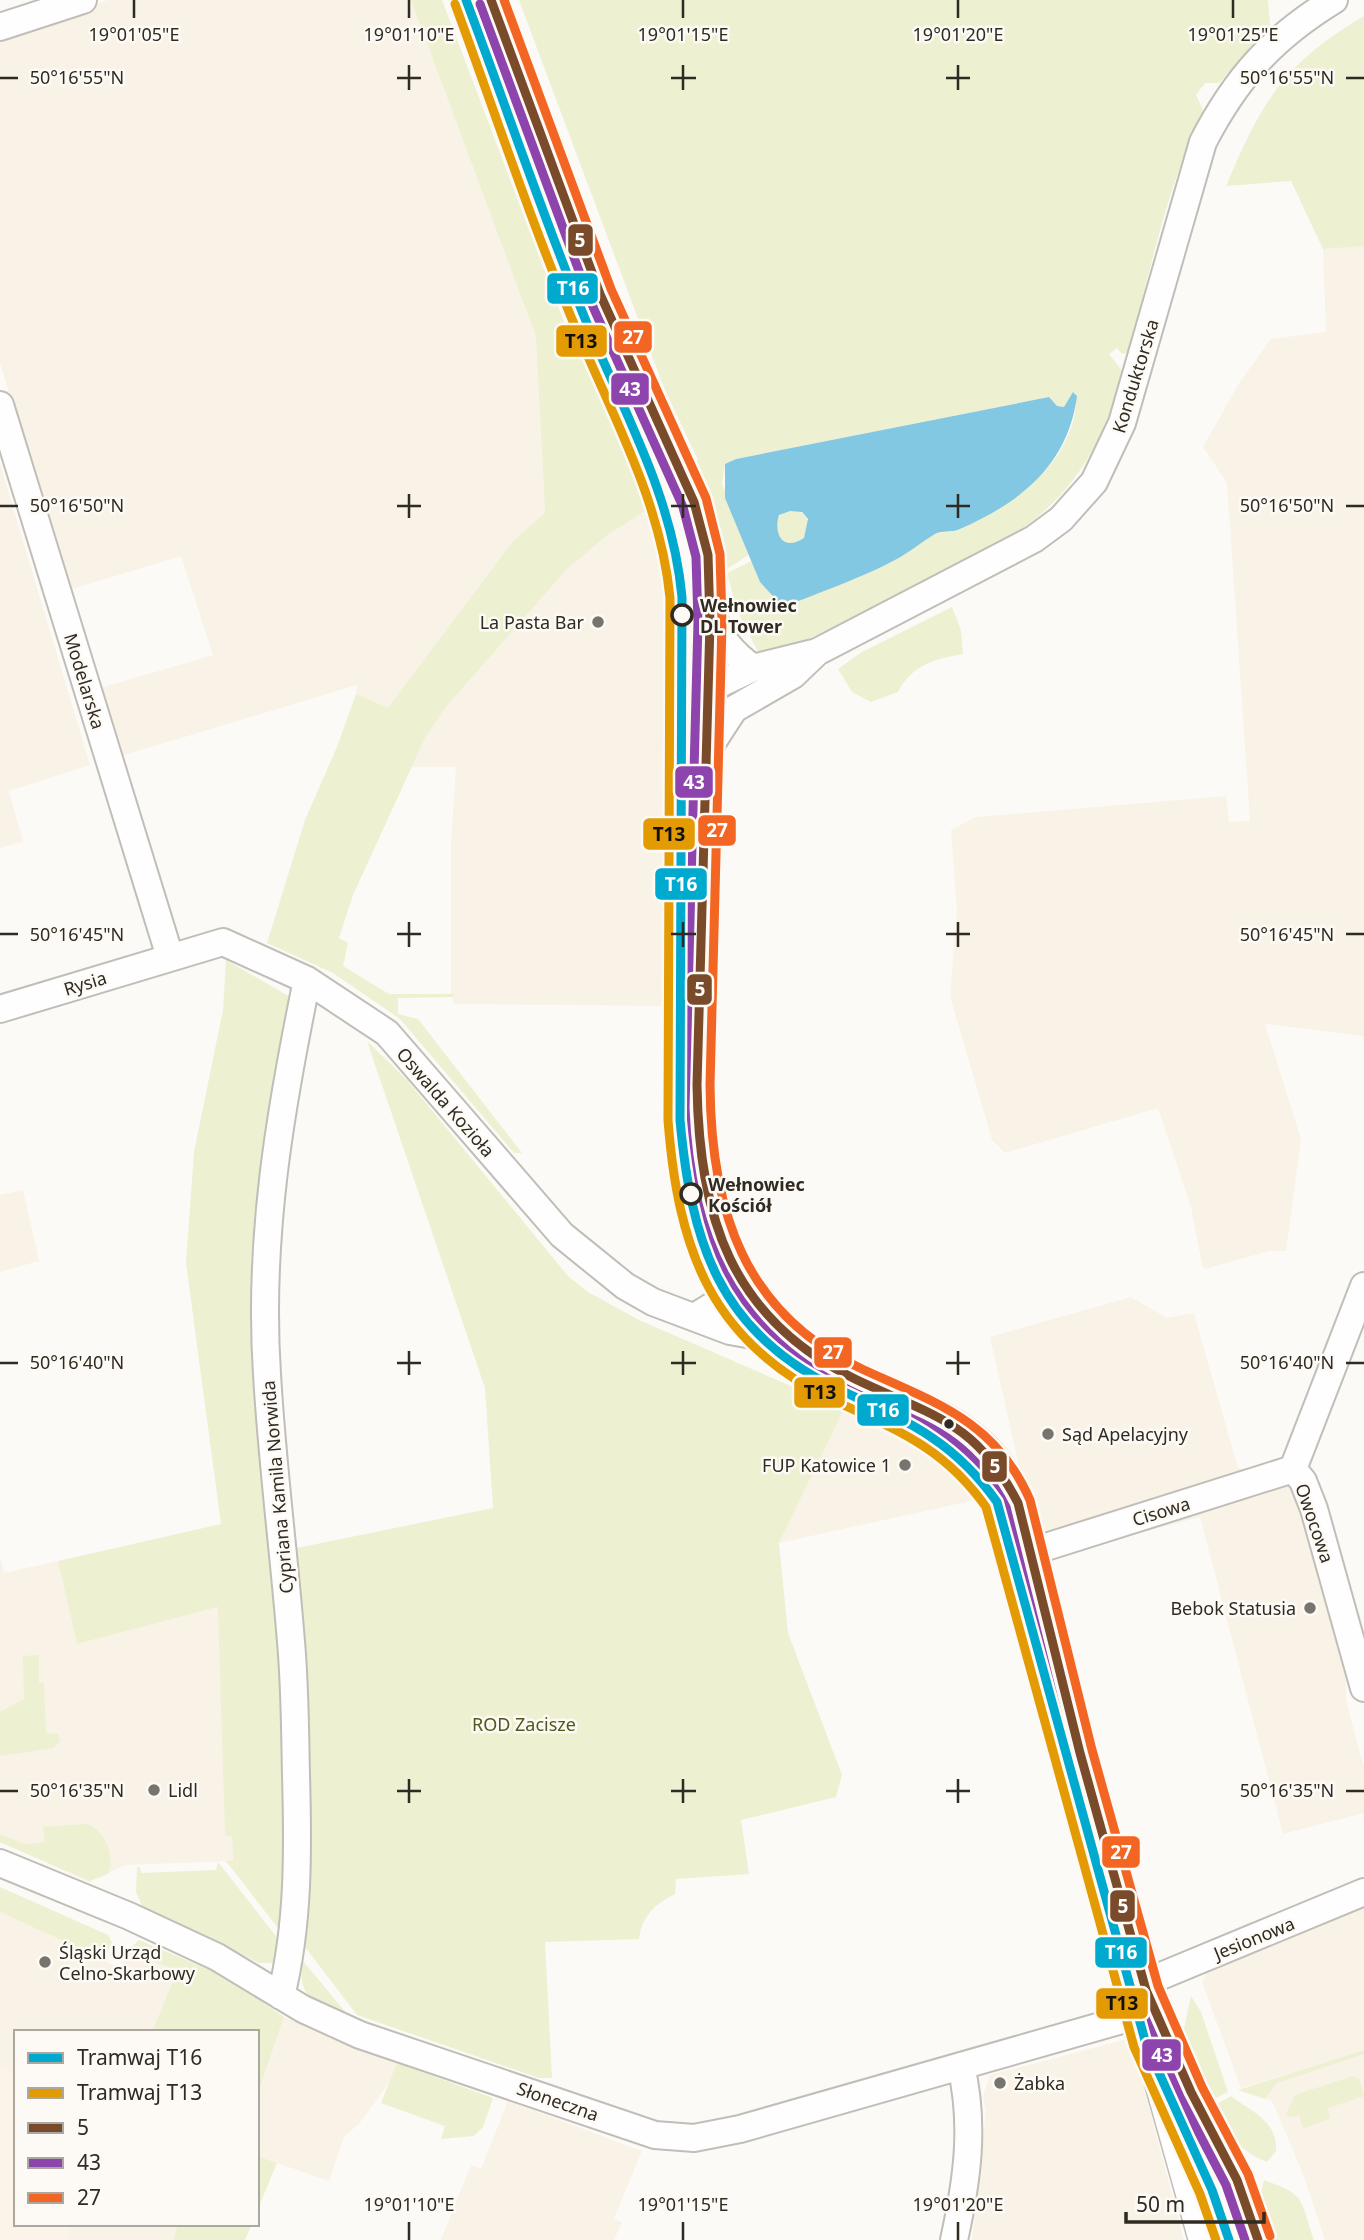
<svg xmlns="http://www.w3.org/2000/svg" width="1364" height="2240" viewBox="0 0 1364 2240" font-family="'Noto Sans',sans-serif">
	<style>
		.built { fill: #f9f2e7 }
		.education { fill: #fcf4e8 }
		.green { fill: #edf0d1 }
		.water { fill: #82c8e2; fill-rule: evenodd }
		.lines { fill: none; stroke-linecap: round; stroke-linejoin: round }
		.minor-casing { stroke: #c1beb8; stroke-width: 30 }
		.major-casing { stroke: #c1beb8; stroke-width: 35 }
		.minor { stroke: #fffefe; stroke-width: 26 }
		.major { stroke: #fffefe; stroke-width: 32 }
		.bus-1-casing { stroke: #fdfaf6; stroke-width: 14 }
		.bus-2-casing { stroke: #fdfaf6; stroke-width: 14 }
		.bus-3-casing { stroke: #fdfaf6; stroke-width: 14 }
		.bus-1 { stroke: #7a4b2a; stroke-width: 9 }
		.bus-2 { stroke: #8e44ad; stroke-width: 9 }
		.bus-3 { stroke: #f26522; stroke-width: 9 }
		.tram-1-casing { stroke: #fdfaf6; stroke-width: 14 }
		.tram-2-casing { stroke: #fdfaf6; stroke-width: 14 }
		.tram-1 { stroke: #00a9ce; stroke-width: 9 }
		.tram-2 { stroke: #e39a03; stroke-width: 9 }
		.ticks { fill: none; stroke: #2f2a22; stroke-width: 2.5 }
		.stop-dot { fill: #fdfaf6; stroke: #2f2a22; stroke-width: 3.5 }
		.poi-dot { fill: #77736d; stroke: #fdfaf6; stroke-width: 2.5 }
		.bus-dot { fill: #2f2a22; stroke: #fdfaf6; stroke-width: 2.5 }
		.labels { text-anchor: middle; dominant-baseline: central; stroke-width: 5; stroke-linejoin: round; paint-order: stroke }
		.street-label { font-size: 18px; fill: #2f2a22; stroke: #fdfaf6 }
		.stop-label { font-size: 18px; font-weight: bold; fill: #2f2a22; stroke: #fdfaf6; text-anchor: start }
		.poi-label { font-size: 18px; fill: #2f2a22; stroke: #fdfaf6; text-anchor: start }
		.park-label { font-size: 18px; fill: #53571a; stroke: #fdfaf6 }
		.ticks-label { font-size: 18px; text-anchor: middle; fill: #2f2a22; stroke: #fdfaf6; stroke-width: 5; stroke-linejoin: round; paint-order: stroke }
		.line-badge { stroke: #fdfaf6; stroke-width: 2.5 }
		.badge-label { font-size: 19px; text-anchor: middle; font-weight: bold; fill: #fff }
		.pale-badge-label { font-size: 19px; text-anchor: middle; font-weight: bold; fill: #111 }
	</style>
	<rect width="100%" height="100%" fill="#fcfaf7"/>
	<path class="built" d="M108 0H411L536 337 545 514 513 541 388 709 356 694 357 685 121 756 100 688 213 655 181 556 69 590 0 363V34Z
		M1364 246V1036L1265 1024 1301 1139 1286 1251H1269L1205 1269 1202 1265 1191 1207 1158 1108 1005 1153 992 1140 950 996 957 910 951 830 976 817 1226 796 1229 822 1250 821 1227 483 1203 447 1239 383 1271 339 1326 332 1323 249Z
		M0 464 90 765 9 791 23 842 0 848Z
		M653 506 665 571 670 621 668 1006 453 1004V994H451V840L456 767H412L425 738 446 707 568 568 609 534Z
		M23 1190 39 1261 0 1272V1195Z
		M1131 1297 1167 1318 1194 1313 1238 1468 1296 1483 1345 1644 1346 1700 1364 1768V1813L1283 1834 1200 1517 1040 1560 990 1337Z
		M844 1409 919 1445 950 1468 980 1499 779 1543Z
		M0 1556 4 1573 58 1561 77 1644 219 1607 225 1835 232 1836 233 1861 125 1865 89 1882 0 1842Z
		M1364 1906V2050L1241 2088 1202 1982 1206 1973Z
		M0 1912 120 1968 127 1951 177 1971 152 2032H16V2075L0 2068Z
		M284 2017 397 2062 391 2080 359 2124 344 2137 329 2181 257 2156V2096Z
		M1131 2038 1184 2240H972L986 2112 983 2096 990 2075Z
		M1364 2054V2240H1325L1303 2174 1272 2101 1250 2091Z
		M508 2101 642 2151 614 2219 622 2222 614 2240H441L471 2165 481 2169Z
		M71 2224H178L173 2240H65Z"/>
	<path class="education" d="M0 2068 16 2075V2224H71L65 2240H0Z"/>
	<path class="green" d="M411 0H442L569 335 564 343 572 352 578 346 584 352 621 426 653 506 609 534 568 568 446 707 425 738 353 895 339 938 348 943 343 966 389 994H454L453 997 398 998V1014L418 1019 522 1153H514L400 1019 333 973 267 943 305 820 337 747 356 694 388 708 513 541 545 513 536 337Z
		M448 0H462L583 324 578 326 570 320Z
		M502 0H508L661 409Z
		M519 0H1268L1270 25 1219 83H1205L1196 95 1203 110C1167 187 1150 270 1129 352L1122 354 1117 348 1109 354 1123 372C1082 521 1003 544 876 605 839 622 799 649 759 654L737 610 727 573 752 561 760 582 781 604 796 602C829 588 864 577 895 560 909 553 921 541 936 534 943 531 953 533 961 529 1015 503 1078 460 1076 394L1073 392 1065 407 1057 406 1049 397 736 459 725 464 722 484 750 554 727 569 716 513 694 462 698 460 664 388Z
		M1364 16V246L1323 249 1291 181 1226 186C1262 101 1283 64 1364 16Z
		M775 527a17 17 0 1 1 34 0a17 17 0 1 1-34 0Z
		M952 607 961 630 963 654C934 659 912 665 898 692L871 702 852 692 838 669 862 652Z
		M226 960 292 998 265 1167 287 1707 284 1936 226 1861H233L232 1836H225L218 1607 77 1644 58 1561 221 1524 186 1263 194 1152 223 1010Z
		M367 1041 407 1080 568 1276 588 1292 639 1320 844 1409 779 1543 788 1633 842 1775 836 1797 741 1820 749 1874 676 1879 675 1894C655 1904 642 1916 639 1939L545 1942 552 2078H539L357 2015 302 1943 309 1838 297 1548 493 1508 485 1388Z
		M39 1655V1683H44L46 1733 58 1734 60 1741 53 1748 0 1756V1712L24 1699 23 1656Z
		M87 1824C106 1832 115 1855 108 1874L90 1881 0 1842V1834L25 1844 45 1842 43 1827Z
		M218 1862 279 1940 277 1956 273 1963H259L142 1906 136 1892 137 1867H140L141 1873 216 1870Z
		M0 1887 108 1935 112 1942 104 1960 0 1912Z
		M139 1940 224 1976 284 2017 257 2096V2032H152L177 1971 127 1951Z
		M302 1960 348 2015C313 2000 298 2001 302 1960Z
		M1191 1996 1201 2012 1228 2092 1212 2100 1182 2038Z
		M1364 2050V2054L1277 2083 1265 2099 1238 2090Z
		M397 2063 493 2098 483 2127 474 2136 441 2139 445 2126 381 2103Z
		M1353 2076 1359 2078 1364 2096 1328 2108 1330 2118 1303 2129 1299 2115 1289 2117 1286 2114 1295 2095Z
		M1231 2096C1252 2112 1278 2121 1276 2151L1267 2162C1237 2151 1229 2131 1215 2105Z
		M257 2156 277 2163 257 2211Z
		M1264 2180C1307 2195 1300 2199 1314 2240H1275L1260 2195Z
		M178 2224H252L245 2240H173Z"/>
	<path class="water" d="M1073 392 1077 396C1068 465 1021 502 960 529 952 533 943 530 935 534 921 542 909 553 895 560 863 577 829 589 796 602L781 605 760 582 725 498V464L736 459 1049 397 1057 406 1064 407ZM790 511 802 512 808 519 804 538C783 552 773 534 779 515Z"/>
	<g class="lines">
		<g class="minor-casing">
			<path id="minor" d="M0 27 83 0
				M0 405 170 957
				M712 611C718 637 732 653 753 668
				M709 689 753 668 817 652
				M708 749 734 709 793 675 817 652 1034 539 1061 519 1094 482 1122 423 1203 142C1236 78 1272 38 1334 0
				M0 1009 223 942 307 980 387 1033 562 1235 625 1286 653 1302 730 1331 758 1336 778 1329
				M696 1316 743 1287
				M1293 1469 1303 1481 1314 1509 1364 1688
				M1293 1469 1364 1286
				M1030 1552 1293 1469
				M0 1863 129 1916 217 1957 303 2009 360 2035 655 2135 694 2138 740 2129 1143 2014 1161 2040
				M1146 1990 1144 1983 1364 1892
				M281 1996C299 1924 298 1848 296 1775 295 1731 295 1686 291 1642 284 1553 272 1463 267 1374 258 1239 280 1111 307 980
				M954 2240C967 2181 975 2125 961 2066"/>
		</g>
		<g class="major-casing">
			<path id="major" d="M491 0C533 111 571 225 617 335 630 364 642 392 656 420 677 464 701 506 708 555 713 599 709 646 708 691 707 808 698 924 698 1040 697 1100 695 1161 714 1218 731 1268 754 1311 796 1344 871 1404 980 1401 1018 1503L1080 1753 1144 1983
				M1146 1990 1191 2092 1237 2180 1258 2240
				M1148 2036 1205 2240"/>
		</g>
		<use href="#minor" class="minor"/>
		<use href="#major" class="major"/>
		<g class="bus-1-casing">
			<path id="bus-1" d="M491 0 600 294 694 502 708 555 710 623 697 1085C699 1216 730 1318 855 1379 932 1416 975 1420 1018 1503L1080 1753 1146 1990 1191 2092 1237 2180 1258 2240"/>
		</g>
		<g class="bus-2-casing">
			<path id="bus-2" d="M480 4 589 298 683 507 696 557 698 622 685 1108C690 1234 732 1332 849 1390 921 1425 967 1431 1006 1507L1068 1756 1134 1993 1180 2097 1226 2185 1245 2240"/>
		</g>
		<g class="bus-3-casing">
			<path id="bus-3" d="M504 0 611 289 706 498 720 554 722 623 710 1085C711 1210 743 1314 864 1370 937 1403 996 1422 1030 1500L1092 1750 1158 1986 1202 2087 1248 2174 1270 2236"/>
		</g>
		<use href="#bus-1" class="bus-1"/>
		<use href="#bus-2" class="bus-2"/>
		<use href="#bus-3" class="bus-3"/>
		<g class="tram-1-casing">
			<path id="tram-1" d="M466 0C508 111 545 224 591 333 628 420 673 500 682 597L680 1120C691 1240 718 1331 834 1387 903 1420 951 1437 997 1502L1146 2044 1212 2190 1229 2240"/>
		</g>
		<g class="tram-2-casing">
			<path id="tram-2" d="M455 4C496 115 533 229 580 338 616 423 661 504 670 598L668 1120C678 1250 711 1343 835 1401 899 1431 944 1448 986 1507L1134 2047 1200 2194 1216 2240"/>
		</g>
		<use href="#tram-1" class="tram-1"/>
		<use href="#tram-2" class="tram-2"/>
	</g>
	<path class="ticks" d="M134 0V18M409 0V18M683 0V18M958 0V18M1233 0V18M409 65V90M683 65V90M958 65V90M0 78H18M397 78H421M671 78H696M946 78H970M1346 78H1364M409 494V518M683 494V518M958 494V518M0 506H18M397 506H421M671 506H696M946 506H970M1346 506H1364M409 922V947M683 922V947M958 922V947M0 934H18M397 934H421M671 934H696M946 934H970M1346 934H1364M409 1351V1375M683 1351V1375M958 1351V1375M0 1363H18M397 1363H421M671 1363H696M946 1363H970M1346 1363H1364M409 1779V1803M683 1779V1803M958 1779V1803M0 1791H18M397 1791H421M671 1791H696M946 1791H970M1346 1791H1364M409 2222V2240M683 2222V2240M958 2222V2240"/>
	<g class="stop-dot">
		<circle cx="682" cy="615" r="10"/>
		<circle cx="691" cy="1194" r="10"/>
	</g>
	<g class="poi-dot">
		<circle cx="598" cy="622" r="7"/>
		<circle cx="1048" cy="1434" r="7"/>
		<circle cx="905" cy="1465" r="7"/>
		<circle cx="1310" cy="1608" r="7"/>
		<circle cx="154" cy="1790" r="7"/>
		<circle cx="45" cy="1962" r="7"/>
		<circle cx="1000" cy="2083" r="7"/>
	</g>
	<circle class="bus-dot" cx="949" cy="1424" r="6"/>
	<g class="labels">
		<g class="street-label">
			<text transform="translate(1135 376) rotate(-73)">Konduktorska</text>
			<text transform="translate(85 681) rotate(73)">Modelarska</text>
			<text transform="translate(85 983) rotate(-17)">Rysia</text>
			<text transform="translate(446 1102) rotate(49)">Oswalda Kozioła</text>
			<text transform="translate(277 1487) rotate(-95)">Cypriana Kamila Norwida</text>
			<text transform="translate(1161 1511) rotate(-17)">Cisowa</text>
			<text transform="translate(1315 1523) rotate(71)">Owocowa</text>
			<text transform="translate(1254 1938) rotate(-22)">Jesionowa</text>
			<text transform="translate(558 2101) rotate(19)">Słoneczna</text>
		</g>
		<g class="stop-label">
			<text x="700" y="605">Wełnowiec<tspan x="700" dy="21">DL Tower</tspan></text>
			<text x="708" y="1184">Wełnowiec<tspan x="708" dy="21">Kościół</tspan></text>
		</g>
		<g class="poi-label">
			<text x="584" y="622" text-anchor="end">La Pasta Bar</text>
			<text x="1062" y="1434">Sąd Apelacyjny</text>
			<text x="891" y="1465" text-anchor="end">FUP Katowice 1</text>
			<text x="1296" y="1608" text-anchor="end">Bebok Statusia</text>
			<text x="168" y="1790">Lidl</text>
			<text x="59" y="1952">Śląski Urząd<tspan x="59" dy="21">Celno-Skarbowy</tspan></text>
			<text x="1014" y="2083">Żabka</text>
		</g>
		<g class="park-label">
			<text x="524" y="1724">ROD Zacisze</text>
		</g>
	</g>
	<g class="ticks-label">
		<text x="134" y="41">19°01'05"E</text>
		<text x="409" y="41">19°01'10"E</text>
		<text x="683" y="41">19°01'15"E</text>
		<text x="958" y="41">19°01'20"E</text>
		<text x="1233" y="41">19°01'25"E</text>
		<text x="77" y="84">50°16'55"N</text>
		<text x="1287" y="84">50°16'55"N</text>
		<text x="77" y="512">50°16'50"N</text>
		<text x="1287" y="512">50°16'50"N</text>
		<text x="77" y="941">50°16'45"N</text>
		<text x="1287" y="941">50°16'45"N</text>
		<text x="77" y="1369">50°16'40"N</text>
		<text x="1287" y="1369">50°16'40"N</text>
		<text x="77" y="1797">50°16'35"N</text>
		<text x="1287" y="1797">50°16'35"N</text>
		<text x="409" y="2211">19°01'10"E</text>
		<text x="683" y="2211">19°01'15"E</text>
		<text x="958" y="2211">19°01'20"E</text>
	</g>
	<g class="line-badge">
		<rect x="567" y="223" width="27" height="34" rx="7" fill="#7a4b2a"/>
		<rect x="546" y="272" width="53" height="33" rx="7" fill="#00a9ce"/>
		<rect x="613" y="320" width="40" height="34" rx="7" fill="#f26522"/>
		<rect x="555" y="324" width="53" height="34" rx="7" fill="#e39a03"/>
		<rect x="610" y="372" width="40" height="34" rx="7" fill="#8e44ad"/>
		<rect x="674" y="765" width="40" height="34" rx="7" fill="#8e44ad"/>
		<rect x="697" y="814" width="40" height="33" rx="7" fill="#f26522"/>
		<rect x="642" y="817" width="54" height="34" rx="7" fill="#e39a03"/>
		<rect x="654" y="867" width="54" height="34" rx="7" fill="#00a9ce"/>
		<rect x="686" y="973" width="27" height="33" rx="7" fill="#7a4b2a"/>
		<rect x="813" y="1336" width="40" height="33" rx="7" fill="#f26522"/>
		<rect x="793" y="1376" width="53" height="33" rx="7" fill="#e39a03"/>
		<rect x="856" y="1393" width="54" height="34" rx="7" fill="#00a9ce"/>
		<rect x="981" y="1450" width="27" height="33" rx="7" fill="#7a4b2a"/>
		<rect x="1101" y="1835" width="40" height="34" rx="7" fill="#f26522"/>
		<rect x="1109" y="1889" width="27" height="34" rx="7" fill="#7a4b2a"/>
		<rect x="1094" y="1936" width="54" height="33" rx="7" fill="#00a9ce"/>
		<rect x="1095" y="1987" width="54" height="33" rx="7" fill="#e39a03"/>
		<rect x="1141" y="2038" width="41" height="34" rx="7" fill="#8e44ad"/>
	</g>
	<g class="badge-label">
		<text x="580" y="247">5</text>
		<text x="573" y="295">T16</text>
		<text x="633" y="344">27</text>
		<text x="630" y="396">43</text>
		<text x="694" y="789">43</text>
		<text x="717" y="837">27</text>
		<text x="681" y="891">T16</text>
		<text x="700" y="996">5</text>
		<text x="833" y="1359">27</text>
		<text x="883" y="1417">T16</text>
		<text x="995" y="1473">5</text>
		<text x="1121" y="1859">27</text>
		<text x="1123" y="1913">5</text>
		<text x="1121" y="1959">T16</text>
		<text x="1162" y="2062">43</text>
	</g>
	<g class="pale-badge-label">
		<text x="581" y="348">T13</text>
		<text x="669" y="841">T13</text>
		<text x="820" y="1399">T13</text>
		<text x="1122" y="2010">T13</text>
	</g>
	<rect x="14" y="2030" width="245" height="196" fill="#fdfaf6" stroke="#aba7a1" stroke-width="2"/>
	<rect x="28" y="2053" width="35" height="10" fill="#00a9ce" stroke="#aba7a1" stroke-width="2"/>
	<text x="77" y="2065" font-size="21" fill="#2f2a22">Tramwaj T16</text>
	<rect x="28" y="2088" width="35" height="10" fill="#e39a03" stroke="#aba7a1" stroke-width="2"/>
	<text x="77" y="2100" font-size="21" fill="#2f2a22">Tramwaj T13</text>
	<rect x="28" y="2123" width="35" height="10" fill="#7a4b2a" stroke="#aba7a1" stroke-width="2"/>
	<text x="77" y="2135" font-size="21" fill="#2f2a22">5</text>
	<rect x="28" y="2158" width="35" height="10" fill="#8e44ad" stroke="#aba7a1" stroke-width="2"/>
	<text x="77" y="2170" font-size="21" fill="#2f2a22">43</text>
	<rect x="28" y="2193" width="35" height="10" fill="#f26522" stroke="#aba7a1" stroke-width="2"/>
	<text x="77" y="2205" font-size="21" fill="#2f2a22">27</text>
	<path d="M1126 2212v10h138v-10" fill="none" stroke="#2f2a22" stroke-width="3.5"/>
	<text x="1136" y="2212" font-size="21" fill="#2f2a22" stroke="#fdfaf6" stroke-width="5" paint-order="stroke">50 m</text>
</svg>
